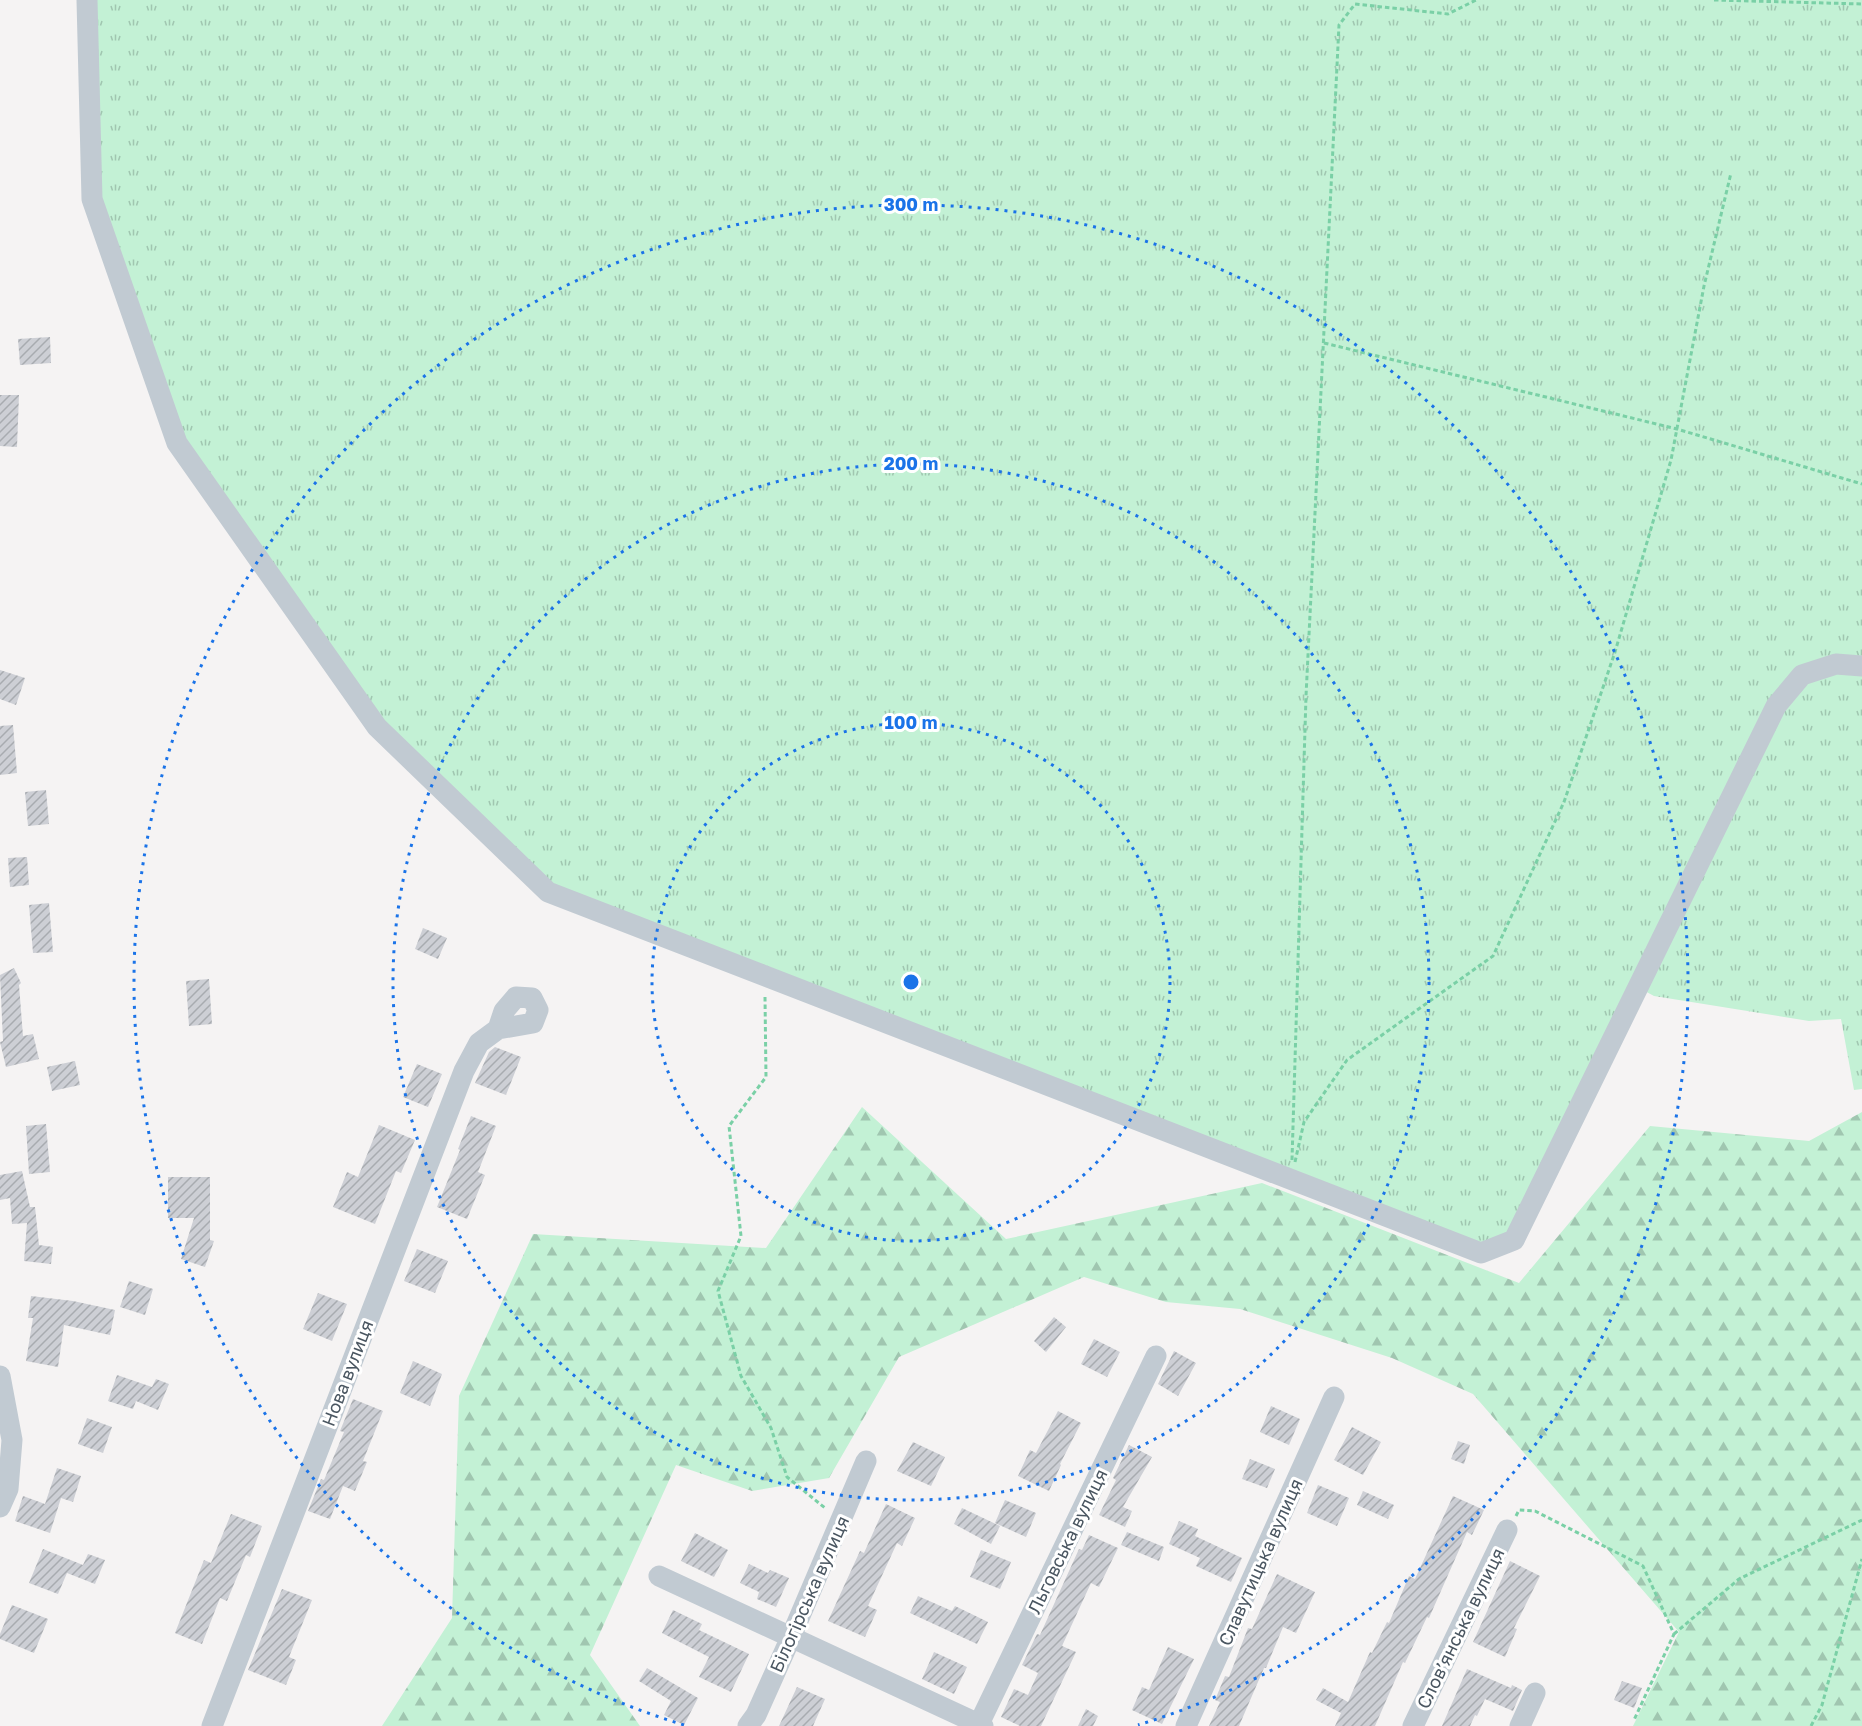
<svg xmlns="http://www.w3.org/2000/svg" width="1862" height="1726" viewBox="0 0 1862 1726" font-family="'Golos Text',sans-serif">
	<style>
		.grass { fill: url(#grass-tufts) }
		.forest { fill: url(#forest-firs) }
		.building { fill: url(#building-hatch) }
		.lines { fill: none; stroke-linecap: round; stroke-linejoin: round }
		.path { stroke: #7ad0a6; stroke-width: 3; stroke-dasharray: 4.5 3; stroke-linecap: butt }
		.minor { stroke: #c1cad2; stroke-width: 21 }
		.ring { fill: none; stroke: #1a73e8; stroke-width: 3; stroke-dasharray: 3 6 }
		.labels { text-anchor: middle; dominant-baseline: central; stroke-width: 6; stroke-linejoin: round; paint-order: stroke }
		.street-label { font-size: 18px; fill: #4a5661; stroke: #fff }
		.centre { fill: #1a73e8; stroke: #fff; stroke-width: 3 }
		.ring-label { font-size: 18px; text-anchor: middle; font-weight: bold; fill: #1a73e8; stroke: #fff; stroke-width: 6; stroke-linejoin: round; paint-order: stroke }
	</style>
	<defs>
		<pattern id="grass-tufts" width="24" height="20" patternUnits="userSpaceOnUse" patternTransform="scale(1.5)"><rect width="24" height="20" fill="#c3f1d5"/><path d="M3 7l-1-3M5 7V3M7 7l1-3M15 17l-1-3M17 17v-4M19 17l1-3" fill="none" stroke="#a0c6b0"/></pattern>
		<pattern id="forest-firs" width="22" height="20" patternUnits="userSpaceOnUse" patternTransform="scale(1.5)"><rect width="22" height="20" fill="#c3f1d5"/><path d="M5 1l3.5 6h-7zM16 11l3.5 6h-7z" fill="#a0c6b0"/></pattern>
		<pattern id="building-hatch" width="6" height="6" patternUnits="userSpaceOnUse" patternTransform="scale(1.5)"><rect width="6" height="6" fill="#cdcfd5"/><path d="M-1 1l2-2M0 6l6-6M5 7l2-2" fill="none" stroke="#a8abb0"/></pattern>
	</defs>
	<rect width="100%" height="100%" fill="#f5f3f3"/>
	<path class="grass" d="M95 0H1862V663L1800 673 1512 1235 1484 1246 552 885 383 723 185 442 100 198Z
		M1862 670V1089L1854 1090 1841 1019 1809 1021 1654 996 1641 989 1781 705 1806 677Z"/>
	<path class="forest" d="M862 1107 1006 1239 1262 1183 1519 1283 1650 1126 1809 1141 1862 1112V1726H1633L1679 1632 1473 1394 1392 1358 1240 1309 1166 1302 1084 1277 899 1357 829 1478 752 1491 676 1465 590 1655 640 1726H382L452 1618 459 1396 533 1234 766 1248Z"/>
	<path class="building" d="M50 337 51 363 20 365 18 339Z
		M0 395H19L17 447 0 446Z
		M0 670 25 678 16 705 0 699Z
		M13 725 17 773 0 775V726Z
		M46 790 49 824 28 826 25 792Z
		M27 857 29 885 10 887 8 858Z
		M49 903 53 952 33 953 29 905Z
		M423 928 447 938 438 959 415 949Z
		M14 968 21 983 19 985 23 1036 33 1034 39 1059 6 1067 0 1042 3 1041 0 975Z
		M209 979 212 1024 189 1026 186 981Z
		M495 1047 521 1057 506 1095 475 1083 489 1052Z
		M75 1061 80 1085 52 1091 47 1067Z
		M417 1064 442 1074 428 1107 403 1097Z
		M471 1116 496 1126 478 1172 485 1175 467 1219 437 1207 460 1150 458 1149Z
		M46 1124 50 1172 29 1174 26 1126Z
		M379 1125 415 1140 401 1173 396 1171 375 1224 333 1207 347 1172 358 1177Z
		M22 1171 30 1207H35L39 1245 53 1247 51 1264 24 1261 27 1223 12 1224 10 1198 0 1200V1175Z
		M168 1177H210V1240L214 1241 205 1267 181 1259 194 1218H168Z
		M417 1249 448 1261 435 1293 404 1281Z
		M129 1281 153 1289 145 1315 120 1307Z
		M318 1293 347 1304 332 1341 303 1329Z
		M31 1296 73 1301 115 1310 110 1335 64 1325 58 1367 26 1361 33 1318H28Z
		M1054 1317 1066 1327 1046 1352 1034 1341Z
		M1094 1339 1120 1352 1107 1377 1081 1364Z
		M1174 1351 1196 1363 1178 1396 1158 1384Z
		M413 1361 442 1374 430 1406 400 1393Z
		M117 1375 152 1387 156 1379 169 1384 158 1410 136 1401 133 1409 108 1401Z
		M353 1399 383 1411 363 1461 367 1462 355 1491 343 1486 330 1519 308 1511 321 1479 324 1480 344 1432 340 1431Z
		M1271 1406 1300 1419 1289 1445 1260 1432Z
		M1058 1411 1081 1423 1060 1464 1061 1465 1049 1491 1018 1476 1030 1450 1036 1453Z
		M87 1418 112 1427 103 1453 78 1444Z
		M1352 1427 1381 1442 1363 1475 1334 1460Z
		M1458 1441 1470 1445 1464 1464 1451 1459Z
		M913 1442 945 1457 931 1486 897 1471Z
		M1129 1445 1152 1457 1123 1507 1132 1511 1125 1527 1099 1515 1116 1480 1113 1478Z
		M1250 1459 1275 1469 1267 1488 1242 1479Z
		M57 1468 81 1476 73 1502 61 1498 50 1533 15 1521 23 1496 45 1504Z
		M1318 1485 1349 1498 1337 1526 1307 1513Z
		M1363 1491 1394 1505 1388 1519 1357 1505Z
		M1453 1496 1484 1510 1472 1535 1467 1532 1429 1618 1427 1617 1405 1663 1403 1662 1375 1726H1335L1341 1713 1316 1700 1323 1688 1348 1702 1370 1652 1372 1653 1387 1622 1389 1623 1409 1576 1415 1579Z
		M1005 1500 1036 1513 1026 1537 995 1523Z
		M886 1504 915 1518 902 1546 897 1543 868 1606 877 1610 865 1637 828 1621 860 1551 864 1553Z
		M962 1508 1000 1526 991 1544 954 1524Z
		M231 1514 262 1526 250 1557 246 1555 227 1601 220 1598 202 1644 175 1633 204 1560 211 1563Z
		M1179 1521 1198 1529 1195 1536 1242 1558 1231 1582 1196 1566 1200 1558 1169 1544Z
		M1127 1532 1164 1547 1159 1561 1121 1545Z
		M695 1533 728 1550 714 1577 681 1561Z
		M1089 1535 1118 1548 1099 1587 1091 1583 1062 1646 1076 1652 1041 1726H1020L1001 1717 1014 1689 1028 1695 1038 1673 1022 1665 1037 1634 1040 1635 1079 1549 1082 1550Z
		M43 1549 83 1565 88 1554 105 1560 95 1584 67 1573 58 1594 29 1583Z
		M981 1550 1011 1562 1000 1589 970 1577Z
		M1510 1561 1540 1576 1514 1628 1517 1629 1505 1657 1473 1642Z
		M749 1564 768 1573 770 1570 789 1578 776 1607 757 1599 759 1592 740 1583Z
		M1277 1574 1315 1592 1296 1633 1283 1627 1266 1668H1264L1239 1726H1209L1220 1702 1215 1700 1225 1676 1229 1677 1248 1628 1252 1629Z
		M282 1589 312 1600 289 1657 296 1660 286 1685 248 1670Z
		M918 1596 952 1611 955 1606 988 1622 977 1644 910 1613Z
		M12 1605 48 1619 34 1653 0 1639V1634Z
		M673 1610 702 1624 699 1630 749 1654 731 1692 699 1677 709 1657 662 1633Z
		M1168 1647 1194 1659 1162 1724 1132 1710 1142 1687 1149 1690Z
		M934 1652 967 1667 954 1694 922 1679Z
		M647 1668 698 1698 684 1725 664 1715 671 1701 639 1681Z
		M1467 1669 1511 1688 1512 1685 1522 1690 1513 1711 1485 1699 1477 1716 1475 1715 1470 1726H1442Z
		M1622 1681 1642 1688 1634 1708 1614 1700Z
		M797 1687 825 1699 813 1726H779Z
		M1086 1709 1098 1716 1093 1726H1078Z"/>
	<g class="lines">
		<path class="path" d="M1714 0 1862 4
			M1324 343 1677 429 1862 484
			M765 997 766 1077 729 1126 741 1236 718 1291 741 1376 771 1428 787 1477 825 1508
			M1292 1160 1306 696 1339 25 1355 4 1448 14 1476 0
			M1295 1162 1304 1122 1347 1060 1493 956 1564 802 1615 652 1671 460 1704 286 1731 173
			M1516 1516 1519 1510 1535 1511 1643 1566 1674 1634 1634 1720
			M1674 1634 1739 1579 1862 1520
			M1811 1726 1822 1705 1862 1559"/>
		<path class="minor" d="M87 0 92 199 177 443 377 727 548 892 1481 1253 1514 1240 1776 706 1802 675 1836 664 1862 666
			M0 1376 12 1440 8 1489 0 1507
			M659 1576 983 1726
			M212 1726 464 1071 479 1043 498 1029 533 1023 538 1010 532 998 516 997 504 1011 498 1029
			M748 1726 756 1715 791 1637 866 1461
			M978 1726 1156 1356
			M1186 1726 1334 1397
			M1413 1726 1507 1530
			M1520 1726 1535 1693"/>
	</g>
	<g class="ring">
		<circle cx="911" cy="982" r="259"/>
		<circle cx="911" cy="982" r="518"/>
		<path d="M684 1725A777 777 0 1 1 1138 1725"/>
	</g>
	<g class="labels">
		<g class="street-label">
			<text transform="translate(347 1373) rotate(-69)">Нова вулиця</text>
			<text transform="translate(1067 1541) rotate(-64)">Льговська вулиця</text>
			<text transform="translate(1260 1562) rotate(-66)">Славутицька вулиця</text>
			<text transform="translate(809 1594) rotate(-66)">Білогірська вулиця</text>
			<text transform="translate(1460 1628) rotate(-64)">Словʼянська вулиця</text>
		</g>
	</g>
	<circle cx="911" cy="982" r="9" class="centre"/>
	<g class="ring-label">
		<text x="911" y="211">300 m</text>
		<text x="911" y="470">200 m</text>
		<text x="911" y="729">100 m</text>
	</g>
</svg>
